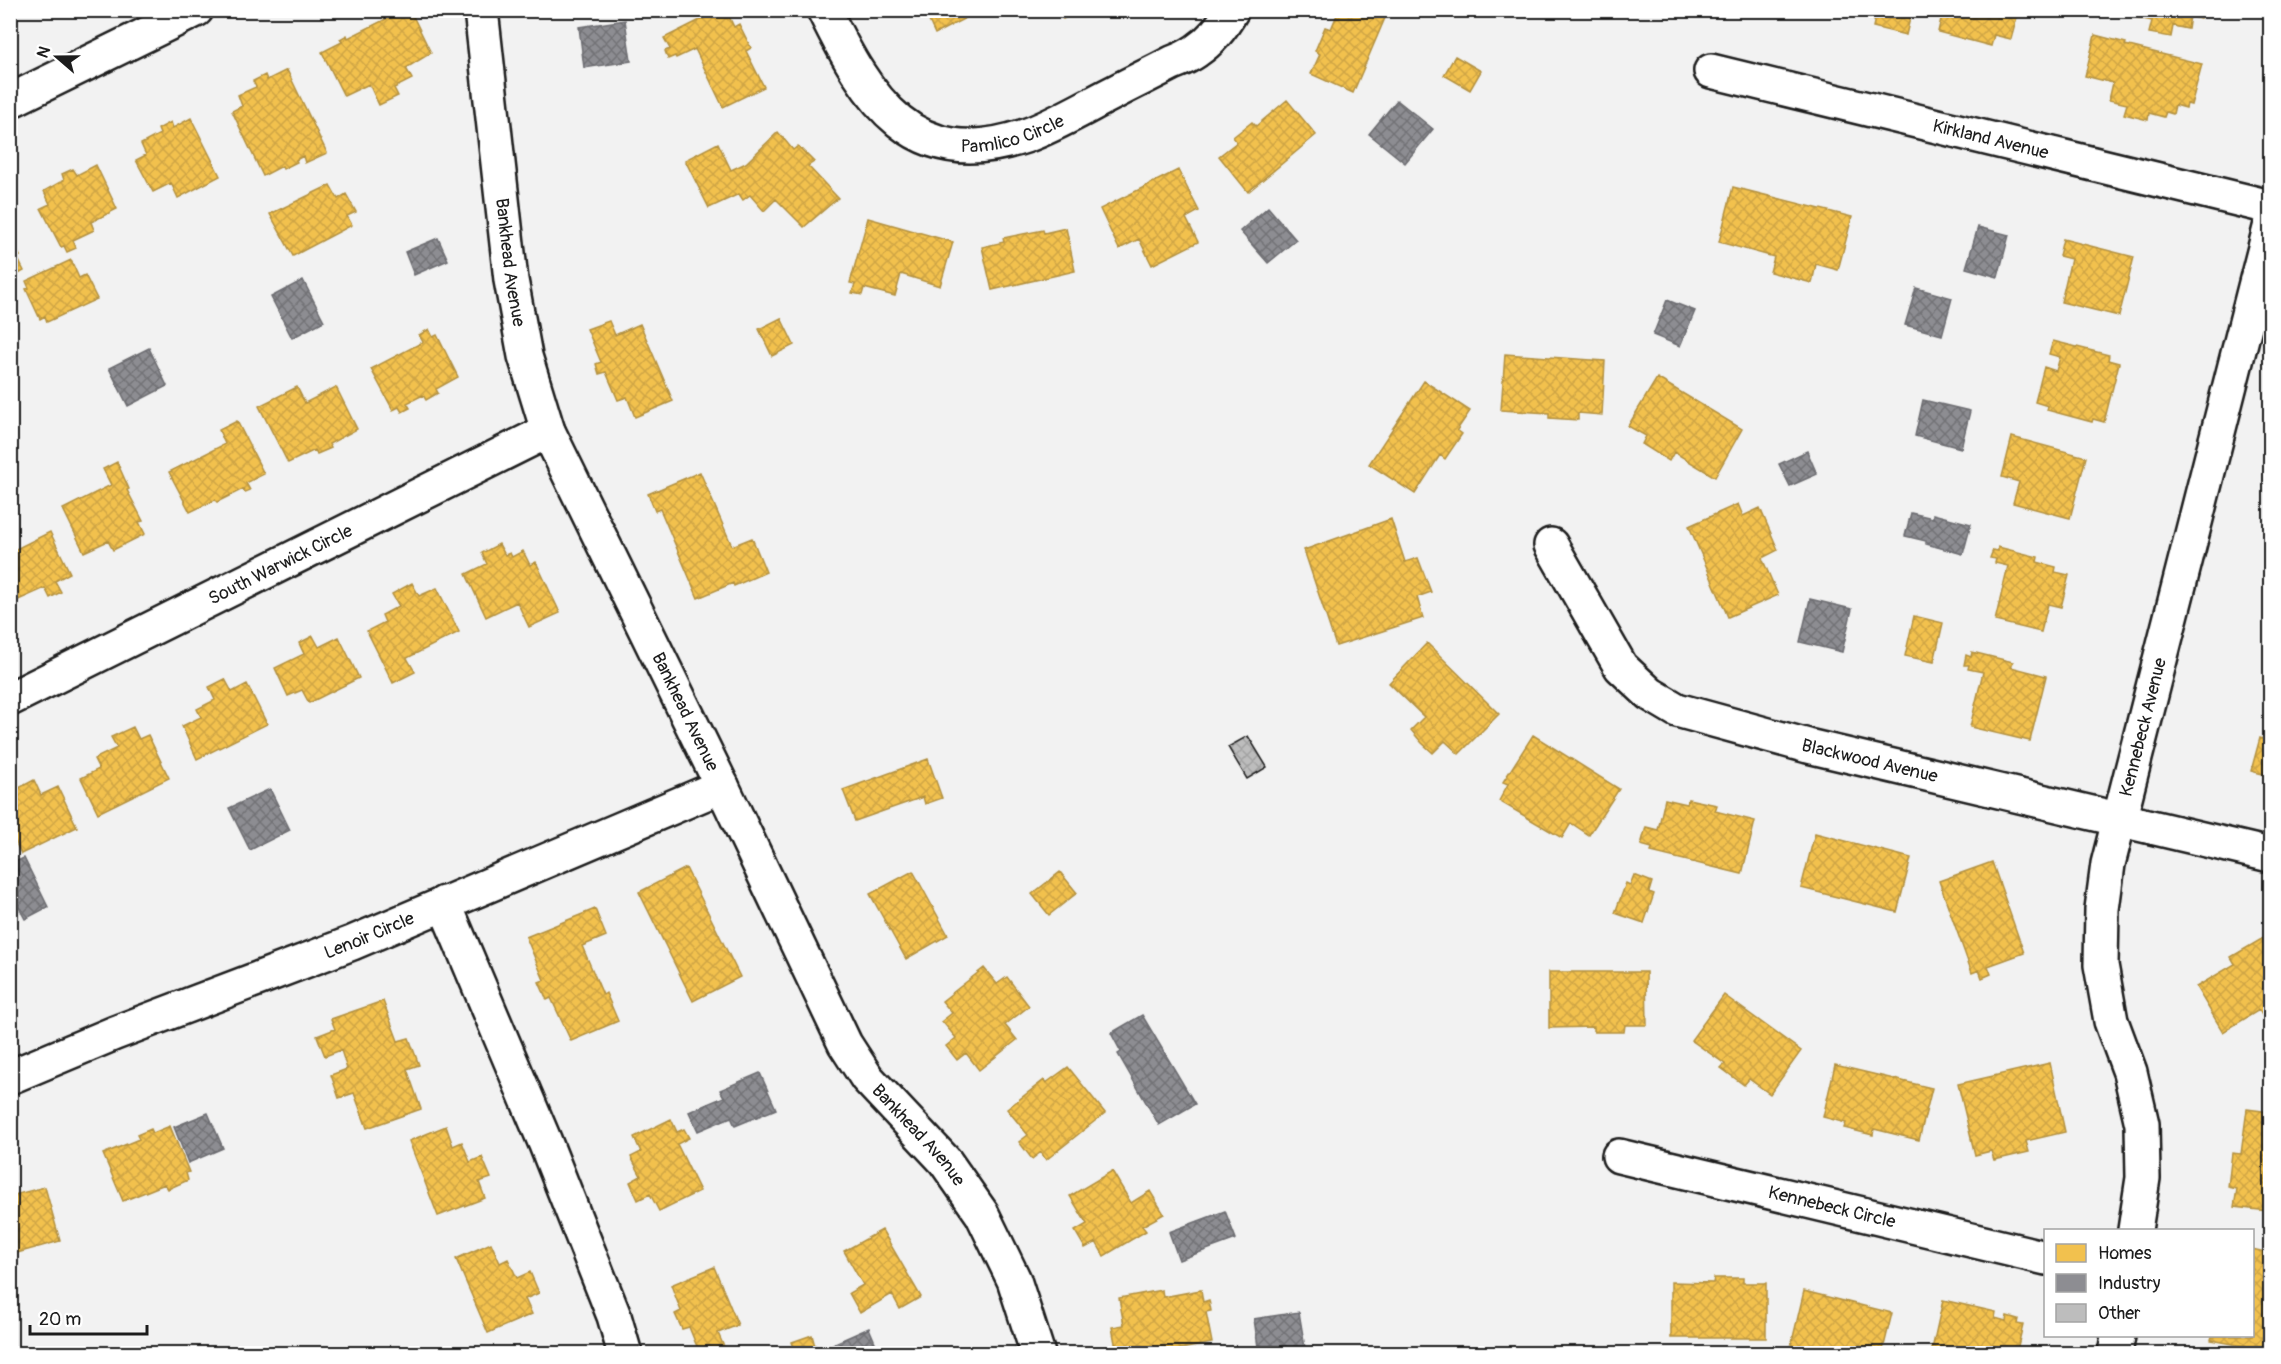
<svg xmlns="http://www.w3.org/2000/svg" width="2281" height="1364" viewBox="0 0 2281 1364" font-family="Pangolin,sans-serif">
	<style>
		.homes { fill: url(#homes-cross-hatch); stroke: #b2903f; stroke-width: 1.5 }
		.industry { fill: url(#industry-cross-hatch); stroke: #6b6b6f; stroke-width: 1.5 }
		.building { fill: url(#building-cross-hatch); stroke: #1c1c1c; stroke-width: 1.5 }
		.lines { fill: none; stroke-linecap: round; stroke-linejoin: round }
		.street-casing { stroke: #1c1c1c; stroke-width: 38 }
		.street { stroke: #fff; stroke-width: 33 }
		.labels { text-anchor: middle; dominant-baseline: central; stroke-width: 6; stroke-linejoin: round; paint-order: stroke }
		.street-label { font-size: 18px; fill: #1c1c1c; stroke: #fff }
	</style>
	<defs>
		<pattern id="homes-cross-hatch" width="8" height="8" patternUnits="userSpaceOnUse" patternTransform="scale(1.5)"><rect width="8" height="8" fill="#f2c14e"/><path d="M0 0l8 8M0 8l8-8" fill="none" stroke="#cfa544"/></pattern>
		<pattern id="industry-cross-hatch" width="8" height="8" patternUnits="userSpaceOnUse" patternTransform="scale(1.5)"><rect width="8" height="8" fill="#8d8d92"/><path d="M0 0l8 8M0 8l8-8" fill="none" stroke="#727276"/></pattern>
		<pattern id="building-cross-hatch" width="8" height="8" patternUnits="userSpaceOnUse" patternTransform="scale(1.5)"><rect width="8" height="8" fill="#bdbdbd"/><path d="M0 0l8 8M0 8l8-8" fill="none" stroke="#a2a2a2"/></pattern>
	</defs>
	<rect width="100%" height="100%" fill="#f2f2f2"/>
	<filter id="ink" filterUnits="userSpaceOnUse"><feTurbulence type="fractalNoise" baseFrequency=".0167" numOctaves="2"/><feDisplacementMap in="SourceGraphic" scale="12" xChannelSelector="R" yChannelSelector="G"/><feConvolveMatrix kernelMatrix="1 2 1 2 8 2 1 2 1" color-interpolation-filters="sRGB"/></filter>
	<g filter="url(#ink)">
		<path class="homes" d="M404 10H410L431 53 406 68 412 79 394 88 398 96 379 105 369 84 344 96 322 52 342 42 340 39 347 35 348 38Z
			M720 10H726L734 27 739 24 751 48 746 51 764 87 723 107 695 49 676 58 675 56 668 59 665 51 670 49 664 38Z
			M924 10H976L977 12 935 34Z
			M1059 10H1079L1063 19Z
			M1339 10 1388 11 1353 93 1311 74 1320 54 1315 51 1325 27 1331 29Z
			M1877 10H1912L1906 35 1873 27Z
			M1943 10H2019L2011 39 1994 35 1991 46 1938 32Z
			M2131 10H2202L2200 19 2190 16 2188 29 2173 26 2171 37 2149 33 2152 21 2130 16Z
			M2095 35 2126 43 2125 45 2202 64 2191 105 2187 104 2186 108 2175 105 2173 114 2166 112 2164 117 2149 113 2148 120 2124 114 2127 104 2109 100 2113 83 2085 76Z
			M1455 56 1481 71 1470 90 1444 75Z
			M287 70 327 153 305 163 303 156 296 160 297 162 283 169 282 166 263 176 232 111 242 106 238 95 256 87 253 81 265 75 267 80Z
			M1287 100 1316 135 1248 192 1219 156 1237 142 1233 137 1252 122 1256 126Z
			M191 118 220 176 178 198 171 183 153 192 136 160 146 155 141 144 160 134 158 129 171 122 173 128Z
			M778 132 793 150 798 146 814 162 808 166 838 198 804 227 776 199 764 211 750 195 743 200 739 194 709 208 685 160 718 143 731 170 746 163Z
			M96 165 117 209 91 222 94 230 73 240 76 248 67 252 64 246 61 247 41 208 50 204 44 191 64 180 62 174 73 169 77 175Z
			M1178 170 1199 211 1186 218 1198 242 1152 265 1139 239 1119 249 1100 209Z
			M330 185 338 199 346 194 356 212 347 216 352 225 293 256 270 214Z
			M1733 187 1852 217 1838 270 1816 264 1812 283 1770 272 1774 257 1719 242Z
			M868 218 953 242 940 286 901 274 895 296 864 288 862 295 852 293 855 284 850 283Z
			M1066 228 1075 271 992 290 982 247 1004 242 1003 238 1043 230 1044 233Z
			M10 237 20 256 17 257 24 271 15 276 18 283 11 287Z
			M2063 239 2134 257 2119 316 2061 302 2071 259 2059 256Z
			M71 260 79 278 85 275 97 299 47 322 45 316 40 319 26 289 29 288 26 281Z
			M781 318 794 345 772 356 759 329Z
			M609 321 615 335 640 324 673 401 635 417 627 397 618 400 606 372 599 374 596 364 601 362 587 329Z
			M429 329 433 337 437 335 458 377 436 389 438 393 426 400 423 395 407 403 410 408 402 412 399 407 393 410 371 369 423 342 419 335Z
			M2053 341 2109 355 2108 360 2119 363 2104 422 2093 419 2092 422 2047 410 2048 406 2035 402 2044 367 2056 371 2060 357 2049 354Z
			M1505 354 1605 361 1602 415 1578 413V420L1549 418V413L1501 410Z
			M1657 378 1742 429 1715 477 1674 452 1669 461 1642 444 1646 436 1628 426Z
			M1424 381 1470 411 1457 430 1462 434 1445 459 1440 455 1415 494 1369 464Z
			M297 387 305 403 336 387 357 429 329 444 331 448 317 454 315 450 288 463 259 406Z
			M237 421 264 474 246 483 250 490 245 492 243 489 217 502 215 500 190 512 169 472 225 444 219 430Z
			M2012 437 2086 457 2070 518 2013 503 2019 482 2002 477Z
			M117 462 129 489 127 490 143 521 139 522 145 534 113 550 108 541 84 552 63 509 111 485 103 469Z
			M700 472 732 546 752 538 766 572 734 586 733 583 698 598 660 509 655 511 648 494Z
			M1738 504 1743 516 1760 508 1778 550 1762 558 1778 595 1728 617 1689 526Z
			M1391 519 1405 562 1418 558 1431 592 1417 597 1423 618 1336 646 1304 550Z
			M50 532 70 573 55 581 61 592 50 598 45 588 16 601 12 595 10 596V552Z
			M499 544 505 555 510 553 512 557 523 551 530 565 536 562 560 613 529 627 517 602 486 617 466 574 487 564 482 553Z
			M1998 547 2038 557 2037 562 2056 567 2055 572 2069 575 2061 607 2048 604 2041 632 1995 621 2008 566 1995 563 1996 559 1990 558 1993 550 1998 551Z
			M412 583 419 596 437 588 459 632 407 658 415 672 393 683 367 631 385 622 382 615 399 606 392 594Z
			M1914 616 1943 623 1934 662 1905 656Z
			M313 636 319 647 339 637 359 678 309 703 302 690 288 696 275 668 304 654 299 643Z
			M1427 643 1499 714 1459 754 1445 741 1433 753 1422 743 1411 730 1424 717 1389 683Z
			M1972 652 2013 662 2011 667 2046 676 2030 741 1970 727 1983 672 1968 669 1969 665H1964L1966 655 1971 657Z
			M225 679 232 692 247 684 267 724 197 759 182 726 201 717 197 709 215 700 209 687Z
			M133 727 139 739 148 735 169 778 98 813 81 778 99 769 94 759 117 748 111 737Z
			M1533 735 1619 789 1589 835 1571 823 1562 838 1499 801 1508 784 1503 782Z
			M2260 738 2270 741V776L2251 771Z
			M928 759 942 798 925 804 923 797 855 821 843 790Z
			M34 780 41 795 58 787 77 827 21 854 12 834 10 835V796L14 794 13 791Z
			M1665 799 1687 804 1688 799 1717 805 1715 811 1755 821 1742 874 1651 852 1652 848 1641 845 1646 827 1658 830Z
			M1815 833 1911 858 1897 912 1801 888Z
			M1992 862 2024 953 1988 966 1991 974 1982 978 1979 970 1972 973 1939 881Z
			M686 868 740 977 693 1001 639 892Z
			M913 871 948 935 906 959 870 894Z
			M1060 872 1077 893 1049 915 1032 894Z
			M1634 875 1652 882 1649 892 1654 894 1644 923 1615 913 1626 883 1630 885Z
			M595 909 606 936 582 946 603 995 606 993 618 1021 571 1041 551 998 547 1000 539 982 544 980 526 937Z
			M2270 934V1022L2267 1024 2259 1010 2223 1032 2196 987 2235 964 2231 957Z
			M984 968 997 984 1007 977 1029 1006 1005 1025 1017 1040 979 1070 966 1053 957 1060 946 1046 956 1038 942 1021 952 1013 942 1001Z
			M1549 972H1646L1647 1025H1625L1624 1032H1594V1027L1549 1028Z
			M1724 995 1801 1051 1770 1094 1749 1079 1744 1085 1721 1068 1725 1064 1691 1040Z
			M383 1001 398 1041 409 1038 419 1065 407 1069 421 1109 367 1128 354 1093 339 1098 331 1075 347 1069 341 1050 325 1056 317 1036 335 1029 331 1019Z
			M2050 1063 2065 1132 2026 1141 2029 1152 1994 1160 1991 1151 1975 1155 1958 1084Z
			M1835 1065 1932 1088 1919 1140 1874 1129 1873 1135 1844 1128 1846 1123 1823 1117Z
			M1068 1067 1105 1113 1046 1160 1041 1152 1032 1159 1019 1142 1028 1135 1007 1109 1044 1080 1046 1083Z
			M2247 1109 2270 1112V1219L2266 1218 2268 1211 2234 1207 2237 1189 2228 1187 2232 1153 2241 1154Z
			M671 1119 677 1132 684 1129 689 1138 677 1144 700 1191 659 1211 650 1194 638 1200 630 1182 641 1176 631 1157 641 1152 634 1137Z
			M170 1126 189 1172 186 1173 188 1180 168 1189 165 1184 123 1201 103 1154 139 1139 137 1135 151 1129 153 1133Z
			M446 1126 453 1146 462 1142 470 1162 482 1157 491 1178 479 1182 485 1198 438 1216 409 1141Z
			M1112 1171 1131 1203 1150 1191 1164 1214 1142 1226 1146 1231 1104 1256 1096 1242 1085 1248 1075 1231 1087 1224 1070 1196Z
			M45 1187 60 1241 10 1255V1196Z
			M882 1230 921 1297 900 1309 892 1294 860 1313 849 1293 863 1285 844 1251Z
			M491 1243 500 1263 508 1259 517 1278 530 1272 539 1293 525 1299 532 1314 488 1333 456 1259Z
			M2252 1249 2270 1253V1321L2265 1350 2211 1340 2212 1336H2252Z
			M714 1267 738 1325 718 1333 725 1349 714 1354H700L689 1327 682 1329 675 1314 681 1311 671 1285Z
			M1714 1278H1743V1283H1766V1338H1671V1282L1713 1283Z
			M1162 1290 1163 1297 1201 1290 1203 1302 1209 1300 1211 1311 1206 1312 1212 1343 1156 1354H1117L1112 1327 1124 1325 1119 1298Z
			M1804 1291 1892 1313 1882 1354H1823L1791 1346Z
			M1943 1300 1996 1312 1995 1318 2006 1321 2007 1316 2018 1319 2017 1324 2023 1325 2017 1350 2023 1352V1354H1931Z
			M812 1335 816 1350 820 1349 822 1354H796L792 1342Z"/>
		<path class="industry" d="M625 20 631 61 584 68 579 27Z
			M1397 100 1433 129 1405 163 1369 134Z
			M1268 207 1296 240 1268 263 1240 231Z
			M1978 227 2009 235 1998 277 1966 268Z
			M438 238 448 260 414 275 405 252Z
			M303 280 324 321 292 338 271 297Z
			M1916 288 1952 298 1942 335 1905 325Z
			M1667 300 1695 311 1680 346 1653 335Z
			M149 348 167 386 128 406 109 368Z
			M1923 400 1970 411 1961 448 1915 436Z
			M1807 451 1817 474 1790 486 1779 464Z
			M1911 513 1933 518V514L1971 524 1963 554 1926 544V541L1905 536Z
			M1810 599 1852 609 1842 652 1800 642Z
			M270 789 290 830 250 850 229 808Z
			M24 858 48 907 25 919 10 891V864Z
			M1142 1015 1195 1104 1159 1125 1118 1054 1121 1052 1111 1033Z
			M760 1073 776 1109 735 1126 731 1117 698 1131 689 1112 724 1097 720 1090Z
			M208 1113 223 1148 188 1163 174 1127Z
			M1225 1211 1236 1239 1179 1260 1169 1232Z
			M1299 1312 1306 1354H1259L1254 1319Z
			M869 1328 880 1354H837L833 1344Z"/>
		<path class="building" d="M1248 736 1267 767 1247 779 1228 747Z"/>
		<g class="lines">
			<g class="street-casing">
				<g id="street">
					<path id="s1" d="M481 10 511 280 525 356 548 431 722 786 845 1044 867 1078 945 1161 982 1214 1014 1280 1038 1354"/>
					<path id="s2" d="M824 10C868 100 913 174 1025 136 1054 126 1087 106 1115 92 1134 82 1153 73 1172 63 1180 60 1189 56 1196 51 1211 41 1223 26 1232 10"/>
					<path id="s3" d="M1711 71 2270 207"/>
					<path d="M10 101 196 10"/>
					<path id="s4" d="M1551 545 1621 667 1650 694 1677 710 1808 746 2270 855"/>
					<path id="s5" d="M10 699 548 431"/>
					<path d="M444 903 545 1142 614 1316 625 1354"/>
					<path id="s6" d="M10 1077 115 1033 352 943 722 786"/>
					<path id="s7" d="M1619 1156 2046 1258"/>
					<path id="s8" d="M2135 1230 2143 1178 2142 1124 2130 1072 2111 1021 2101 965 2102 909 2108 864 2270 228"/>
					<path d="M2115 1354 2118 1336"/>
				</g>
			</g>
			<use href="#street" class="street"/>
		</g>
	</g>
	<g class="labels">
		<g class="street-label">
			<text stroke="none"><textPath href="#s2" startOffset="256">Pamlico Circle</textPath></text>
			<text stroke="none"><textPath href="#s3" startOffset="288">Kirkland Avenue</textPath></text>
			<text stroke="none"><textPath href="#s1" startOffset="254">Bankhead Avenue</textPath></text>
			<text stroke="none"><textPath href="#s5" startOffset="302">South Warwick Circle</textPath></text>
			<text stroke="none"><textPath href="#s1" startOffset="740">Bankhead Avenue</textPath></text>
			<text stroke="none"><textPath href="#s8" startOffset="514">Kennebeck Avenue</textPath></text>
			<text stroke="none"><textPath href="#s4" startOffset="411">Blackwood Avenue</textPath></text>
			<text stroke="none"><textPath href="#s6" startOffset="386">Lenoir Circle</textPath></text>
			<text stroke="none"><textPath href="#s1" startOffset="1226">Bankhead Avenue</textPath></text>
			<text stroke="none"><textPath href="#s7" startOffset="219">Kennebeck Circle</textPath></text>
		</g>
	</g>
	<rect width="2281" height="1364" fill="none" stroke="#fff" stroke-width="36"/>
	<rect x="18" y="18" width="2245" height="1328" fill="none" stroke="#1c1c1c" stroke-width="2" filter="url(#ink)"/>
	<rect x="2044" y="1229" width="210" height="108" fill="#ffffff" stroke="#a4a4a4" stroke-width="1.5"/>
	<rect x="2056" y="1244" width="30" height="18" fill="#f2c14e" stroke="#a4a4a4" stroke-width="1.5"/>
	<text x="2098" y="1259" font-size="18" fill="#1c1c1c">Homes</text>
	<rect x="2056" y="1274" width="30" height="18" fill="#8d8d92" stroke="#a4a4a4" stroke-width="1.5"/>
	<text x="2098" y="1289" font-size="18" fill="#1c1c1c">Industry</text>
	<rect x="2056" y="1304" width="30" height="18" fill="#bdbdbd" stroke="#a4a4a4" stroke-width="1.5"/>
	<text x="2098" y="1319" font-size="18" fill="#1c1c1c">Other</text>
	<g transform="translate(57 57) rotate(290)" stroke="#ffffff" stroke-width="4.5" paint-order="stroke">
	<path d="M0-4.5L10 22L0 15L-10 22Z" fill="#1c1c1c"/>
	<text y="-9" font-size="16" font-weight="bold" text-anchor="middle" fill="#1c1c1c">N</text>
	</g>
	<path d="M30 1325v9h117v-9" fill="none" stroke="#1c1c1c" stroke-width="3"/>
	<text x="39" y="1325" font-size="18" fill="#1c1c1c" stroke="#ffffff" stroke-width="4.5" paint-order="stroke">20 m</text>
</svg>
